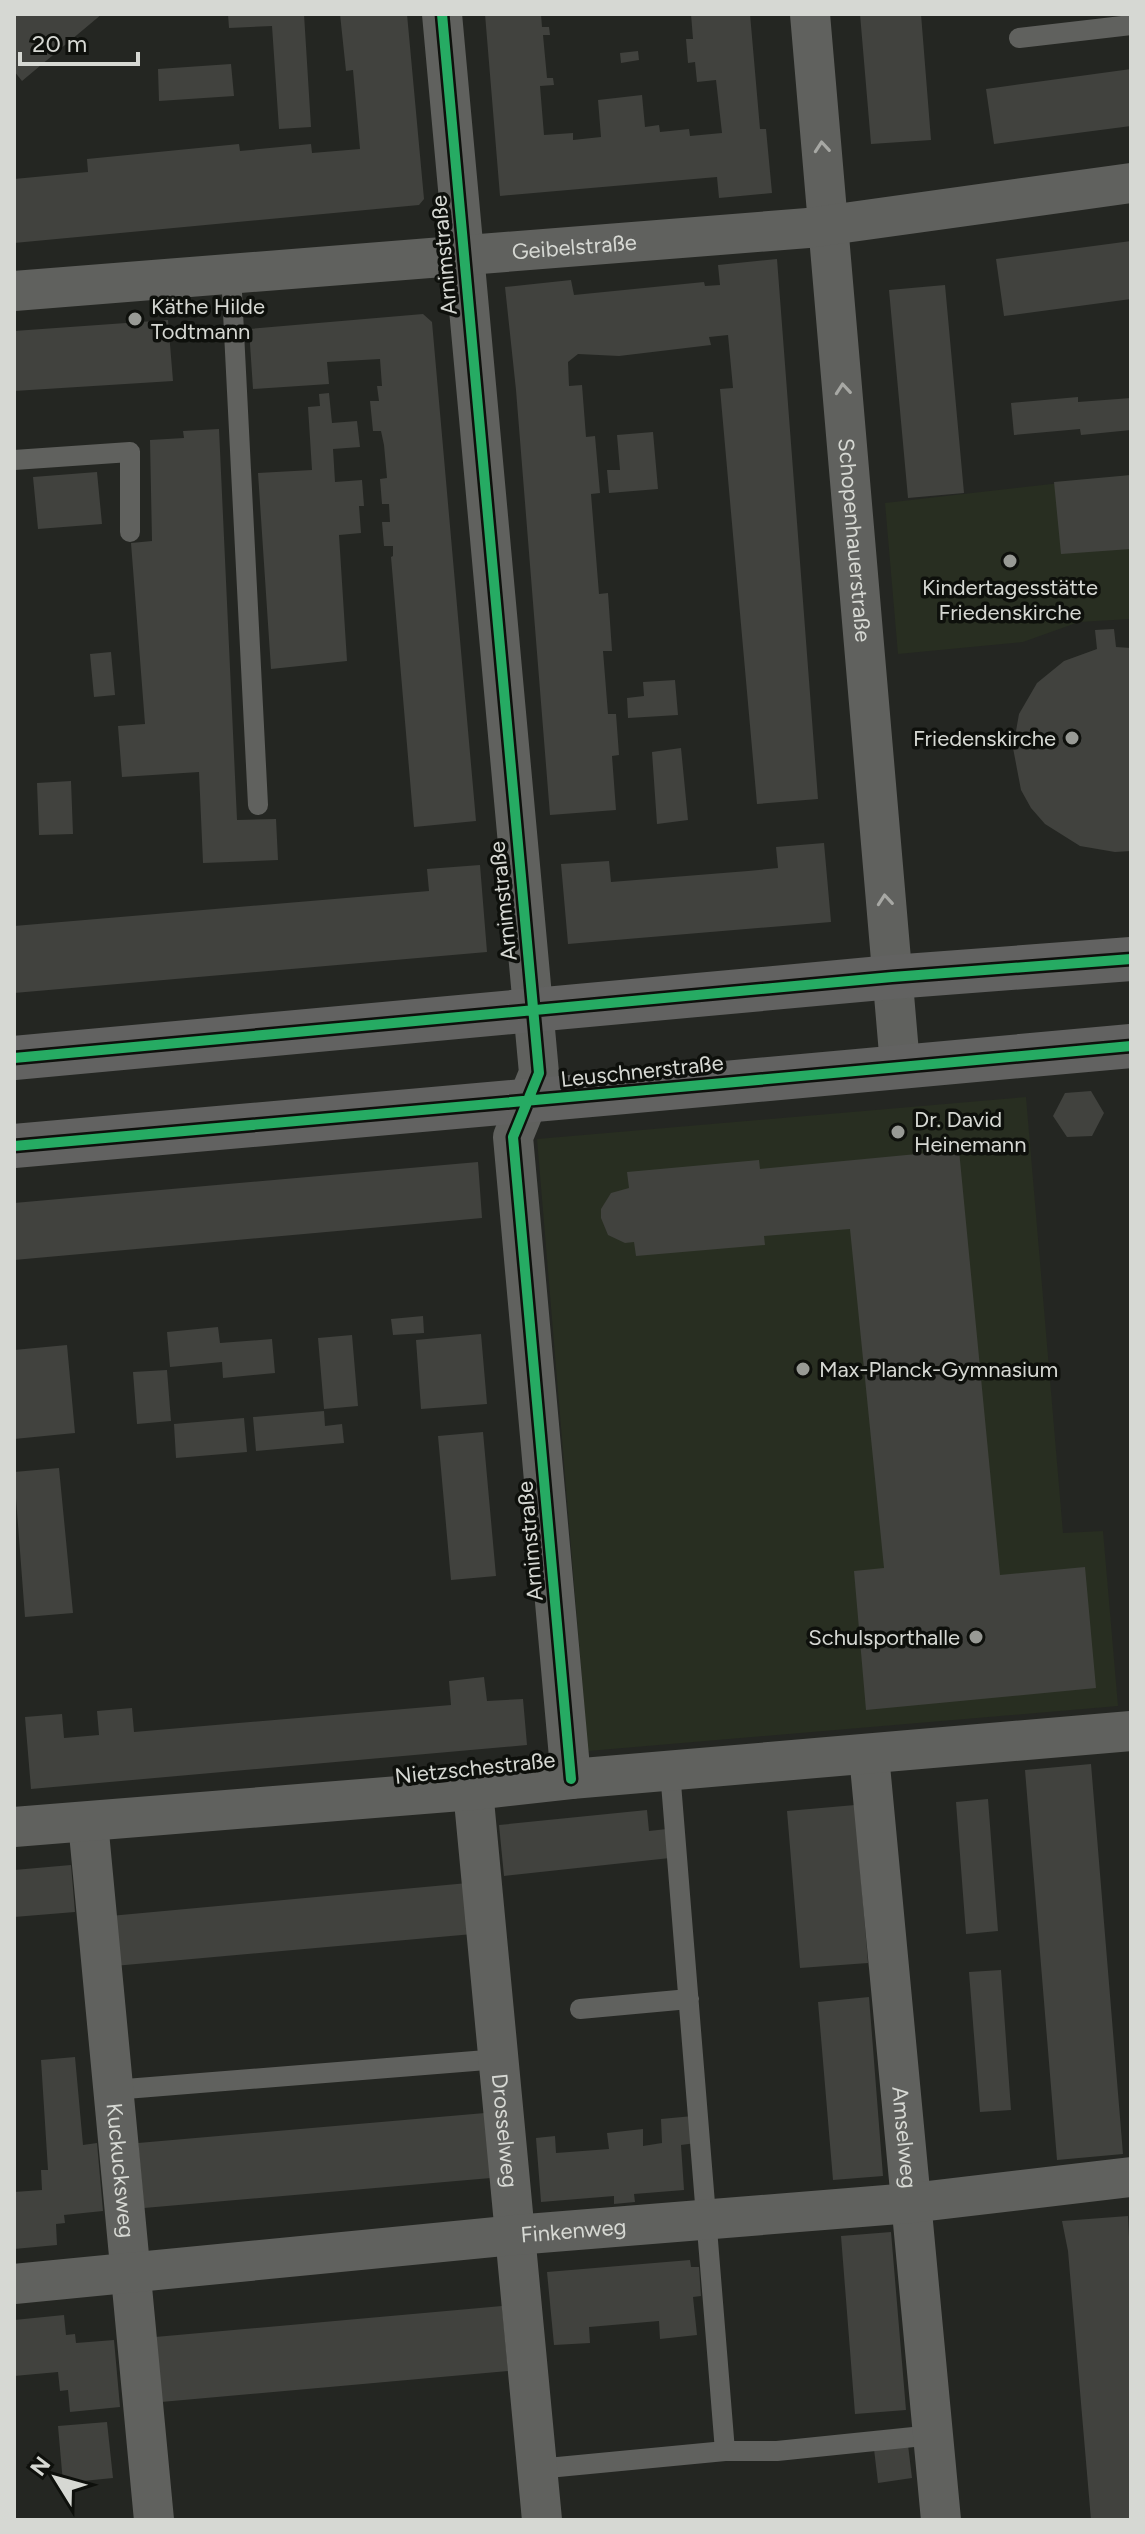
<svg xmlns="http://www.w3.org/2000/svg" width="1145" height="2534" viewBox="0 0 1145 2534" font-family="Figtree,sans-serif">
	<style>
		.built { fill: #282e21 }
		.building { fill: #41423e }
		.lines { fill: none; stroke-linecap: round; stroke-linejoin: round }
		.lane { stroke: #60615e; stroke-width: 20 }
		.street { stroke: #60615e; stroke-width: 40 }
		.secondary { stroke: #626261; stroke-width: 44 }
		.cycleway-casing { stroke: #0e100c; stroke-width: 15 }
		.cycleway { stroke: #26ab63; stroke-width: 10 }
		.oneway { stroke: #a7a8a4 }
		.poi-dot { fill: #989a95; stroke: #0e100c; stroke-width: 3 }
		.labels { text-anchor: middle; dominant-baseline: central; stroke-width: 7; stroke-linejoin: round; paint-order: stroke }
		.street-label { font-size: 22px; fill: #d6d8d3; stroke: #0e100c }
		.poi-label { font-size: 22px; fill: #d6d8d3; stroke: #0e100c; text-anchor: start }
	</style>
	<rect width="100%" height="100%" fill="#242622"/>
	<path class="built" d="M1131 475V619L1079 622 1023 642 898 654 885 503Z
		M1026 1097 1063 1533 1103 1531 1118 1706 588 1751 537 1139Z"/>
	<path class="building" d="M14 14H102L22 81 14 71Z
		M228 14H304L311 127 279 129 272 26 229 28Z
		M340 14H407L424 199 419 205 14 243V179L88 172 87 159 239 144 240 151 311 144 312 153 360 149 353 70 346 71Z
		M485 14H541L542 27H549L550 35H543L547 78H553L554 85 540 86 544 135 573 133V140L601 137 598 100 642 95 645 127 659 125 660 132 689 129 690 136 722 133 716 80 697 82 695 62 688 63 686 39H693L691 14H750L760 129H766L772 193 719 198 717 177 500 196Z
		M860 14H921L931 140 871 144Z
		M638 51 639 60 621 63 620 53Z
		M231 64 234 96 159 101 158 69Z
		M1131 69V126L994 144 986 89Z
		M1131 241V299L1004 316 996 259Z
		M777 259 818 799 757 804 720 389 733 388 728 335 709 337 711 345 619 356 578 354 568 362 569 386 582 385 586 437 595 436 600 493 591 494 599 594 608 593 612 651H603L608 714H616L619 755 612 756 616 810 550 815 516 390 505 287 571 280 574 295 704 282 705 286 720 285 718 265Z
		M945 285 964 493 908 498 889 290Z
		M423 314 432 322 476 821 414 827 391 557 393 556V546H384L382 522H390L389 504H382L380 479 387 478 384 445 381 431H373L370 401H379L377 386H382L380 359 327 362 329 384 253 389 249 329Z
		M168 320 173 381 14 391V331Z
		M329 393 332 423 357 421 360 447 333 449 335 482 362 480 364 506H359L361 533 339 535 347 661 271 669 258 473 312 470 308 407 320 406 319 394Z
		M1078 397V402L1131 398V430L1081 435 1080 429 1014 435 1011 403Z
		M219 429 237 820 276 819 278 860 203 863 199 772 122 777 118 726 145 724 131 543 152 541 150 440 184 438 183 431Z
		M653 432 658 489 609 493 607 470H620L617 435Z
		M97 472 102 524 38 529 33 477Z
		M1131 475V549L1061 554 1054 482Z
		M1114 629 1116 647 1131 648V851L1115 852 1080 846 1045 824 1031 808 1021 790 1013 748 1019 714 1037 683 1064 661 1097 649 1095 630Z
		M111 652 115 695 94 697 90 654Z
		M675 680 678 715 628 718 627 698 644 696 643 682Z
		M681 748 688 820 657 824 652 752Z
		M71 781 73 834 39 835 37 783Z
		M824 843 831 922 568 944 561 864 609 861 611 882 748 871 778 868 776 847Z
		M480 865 487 952 14 993V926L429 891 427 869Z
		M1091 1091 1104 1113 1092 1136 1067 1137 1053 1116 1065 1093Z
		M959 1150 1000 1575 1085 1567 1096 1688 866 1710 854 1571 884 1568 850 1229 764 1236 765 1245 636 1256 634 1242 625 1243 608 1235 601 1218V1209L611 1193 629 1188 627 1172 759 1160 760 1169Z
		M478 1162 482 1218 14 1260V1203Z
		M423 1316 424 1333 393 1335 391 1319Z
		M218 1327 220 1343 272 1339 275 1373 223 1378 222 1362 170 1367 167 1332Z
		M481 1334 487 1404 421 1409 416 1340Z
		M352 1335 358 1406 324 1409 318 1338Z
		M67 1345 75 1433 14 1439V1350Z
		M167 1370 171 1421 137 1424 133 1372Z
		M324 1411 325 1426 342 1424 344 1443 256 1451 253 1417Z
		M244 1418 247 1452 176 1458 174 1424Z
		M483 1432 496 1576 451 1580 438 1436Z
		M59 1468 73 1613 25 1617 14 1472Z
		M484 1677 487 1701 523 1699 527 1745 31 1789 25 1717 62 1714 64 1738 99 1735 97 1711 132 1708 134 1732 451 1705 449 1681Z
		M1091 1764 1123 2154 1057 2160 1025 1770Z
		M988 1799 998 1931 966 1934 956 1802Z
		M855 1805 868 1963 800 1968 787 1811Z
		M647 1810 649 1831 667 1829 670 1858 504 1876 499 1825Z
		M71 1865 75 1912 14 1917V1870Z
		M468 1883 473 1934 114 1966 110 1916Z
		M1001 1970 1011 2110 980 2112 969 1972Z
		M869 1997 883 2176 833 2180 818 2002Z
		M75 2057 83 2145 97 2143 103 2211 64 2215 65 2223 56 2224 57 2245 14 2249V2192L42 2190 41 2170H48L41 2060Z
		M485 2113 491 2178 144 2208 138 2143Z
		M693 2116 696 2143 681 2145 684 2190 634 2194 635 2202 614 2204V2196L541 2202 536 2138 555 2136 556 2153 609 2149 607 2133 643 2129V2146L662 2143 661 2119Z
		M1128 2216 1131 2278V2520H1091L1068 2251 1062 2221Z
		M891 2232 906 2410 855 2414 841 2236Z
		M690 2260 691 2267H699L701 2296 693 2297 697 2335 660 2339 659 2321 589 2327 590 2343 554 2345 547 2272Z
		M502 2306 508 2371 161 2402 155 2337Z
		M64 2315 66 2335 75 2334 76 2343 114 2340 120 2407 70 2412 68 2390 60 2391 58 2372 14 2376V2320Z
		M107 2422 113 2478 63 2483 58 2426Z
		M908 2445 912 2478 878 2483 874 2449Z"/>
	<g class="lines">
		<path class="lane" d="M1019 38 1131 25
			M231 273 258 805
			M14 460 130 452V532
			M580 2009 689 1999
			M113 2090 499 2059
			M725 2451H777L933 2435
			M537 2469 725 2451 670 1771"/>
		<g class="street">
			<path d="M442 14 539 1073 513 1137 571 1779"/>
			<path id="s1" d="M810 14 900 1065"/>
			<path id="s2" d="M14 291 808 228 1131 183"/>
			<path id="s3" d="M869 1755 941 2520"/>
			<path id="s4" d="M473 1790 542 2520"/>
			<path id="s5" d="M88 1822 154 2520"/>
			<path d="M14 1827 473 1790 571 1779 1131 1731"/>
			<path id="s6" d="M14 2284 515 2235 911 2203 1131 2177"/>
		</g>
		<path class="secondary" d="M14 1058 892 977 1131 959
			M14 1146C386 1114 759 1080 1131 1046"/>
		<g class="cycleway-casing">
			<path id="cycleway" d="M442 14 539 1073 513 1137 571 1779
				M14 1058 892 977 1131 959
				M14 1146C386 1114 759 1080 1131 1046"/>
		</g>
		<use href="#cycleway" class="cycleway"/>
	</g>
	<defs><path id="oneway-chevron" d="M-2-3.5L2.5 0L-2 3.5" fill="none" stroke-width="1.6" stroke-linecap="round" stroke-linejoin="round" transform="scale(2)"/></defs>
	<g class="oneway">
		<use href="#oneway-chevron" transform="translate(822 147) rotate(-95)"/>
		<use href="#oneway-chevron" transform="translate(843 389) rotate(-95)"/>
		<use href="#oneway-chevron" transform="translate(885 900) rotate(-95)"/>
	</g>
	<g class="poi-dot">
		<circle cx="135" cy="319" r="8"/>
		<circle cx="1010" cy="561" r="8"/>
		<circle cx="1072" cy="738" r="8"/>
		<circle cx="898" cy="1132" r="8"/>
		<circle cx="803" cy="1369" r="8"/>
		<circle cx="976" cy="1637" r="8"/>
	</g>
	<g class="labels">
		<g class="street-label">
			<text stroke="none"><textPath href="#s2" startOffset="562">Geibelstraße</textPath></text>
			<text transform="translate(444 255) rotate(-95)">Arnimstraße</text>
			<text stroke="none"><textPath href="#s1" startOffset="528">Schopenhauerstraße</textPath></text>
			<text transform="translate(503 901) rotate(-96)">Arnimstraße</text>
			<text transform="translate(642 1071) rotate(-6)">Leuschnerstraße</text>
			<text transform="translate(530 1541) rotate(-95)">Arnimstraße</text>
			<text transform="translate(475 1768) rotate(-6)">Nietzschestraße</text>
			<text stroke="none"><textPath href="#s4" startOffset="342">Drosselweg</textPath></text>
			<text stroke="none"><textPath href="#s3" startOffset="384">Amselweg</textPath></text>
			<text stroke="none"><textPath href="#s5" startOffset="350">Kuckucksweg</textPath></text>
			<text stroke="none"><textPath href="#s6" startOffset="562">Finkenweg</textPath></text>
		</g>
		<g class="poi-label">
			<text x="151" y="306">Käthe Hilde<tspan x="151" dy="25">Todtmann</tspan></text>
			<text x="1010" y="587" text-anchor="middle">Kindertagesstätte<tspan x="1010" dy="25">Friedenskirche</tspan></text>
			<text x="1056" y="738" text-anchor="end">Friedenskirche</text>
			<text x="914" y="1119">Dr. David<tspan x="914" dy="25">Heinemann</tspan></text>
			<text x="819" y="1369">Max-Planck-Gymnasium</text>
			<text x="960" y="1637" text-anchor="end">Schulsporthalle</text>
		</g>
	</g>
	<rect width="1145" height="2534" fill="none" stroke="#d6d8d3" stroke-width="32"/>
	<g transform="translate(56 2478) rotate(307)" stroke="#0e100c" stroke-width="6" paint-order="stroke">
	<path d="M0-6L14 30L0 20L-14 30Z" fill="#d6d8d3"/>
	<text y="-12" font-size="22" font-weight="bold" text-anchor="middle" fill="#d6d8d3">N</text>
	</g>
	<path d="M20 52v12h118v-12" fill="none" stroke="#d6d8d3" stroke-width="4"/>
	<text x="32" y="52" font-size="24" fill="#d6d8d3" stroke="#0e100c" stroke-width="6" paint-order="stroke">20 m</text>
</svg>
